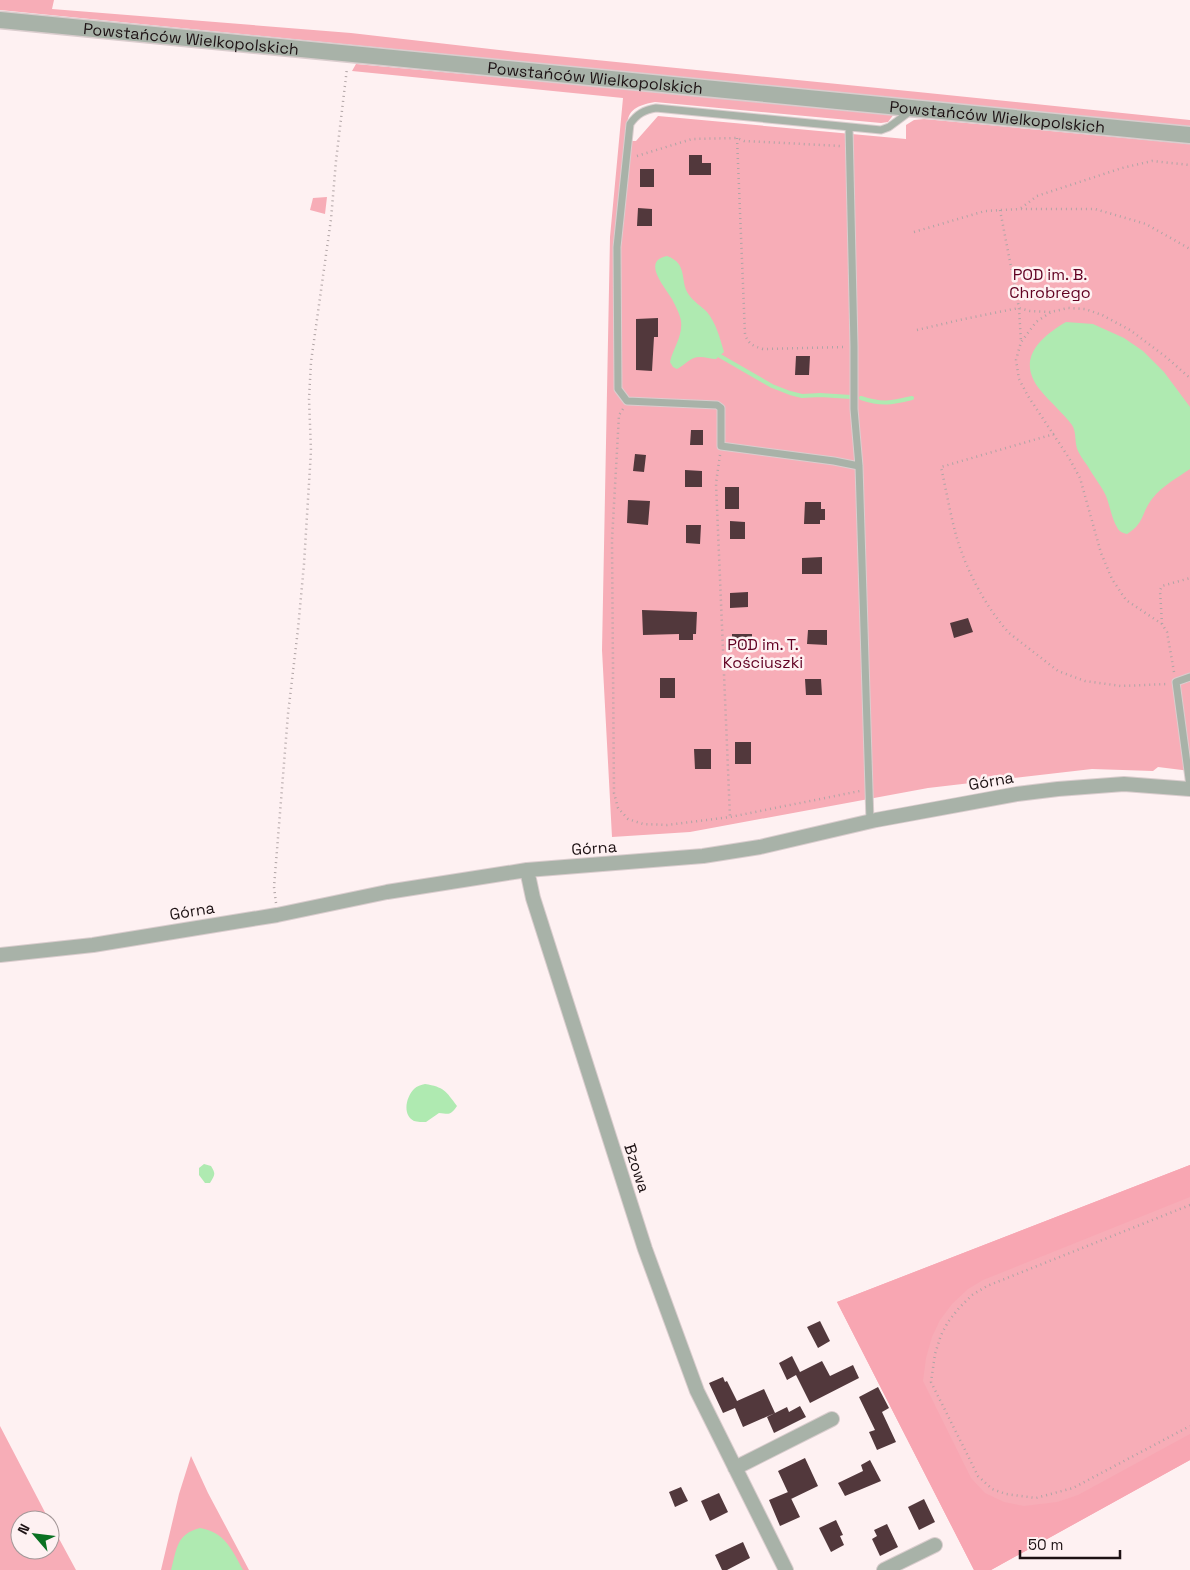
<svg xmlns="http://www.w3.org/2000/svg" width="1190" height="1570" viewBox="0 0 1190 1570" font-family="'Space Grotesk',sans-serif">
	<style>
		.green { fill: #f7adb7 }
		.forest { fill: #f8a6b2 }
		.water { fill: #afeab1 }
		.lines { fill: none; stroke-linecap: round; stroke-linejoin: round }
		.stream { stroke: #afeab1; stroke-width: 4 }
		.building { fill: #52383c }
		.service-casing { stroke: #dacdce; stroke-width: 9 }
		.minor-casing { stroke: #dacdce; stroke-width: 16 }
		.tertiary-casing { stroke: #dacdce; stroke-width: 19 }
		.path { stroke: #b0a4a5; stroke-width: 2.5; stroke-dasharray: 1 4; stroke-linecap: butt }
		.service { stroke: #a8b2a8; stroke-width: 7 }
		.minor { stroke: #a8b2a8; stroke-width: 14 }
		.tertiary { stroke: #a8b2a8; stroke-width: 16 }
		.labels { text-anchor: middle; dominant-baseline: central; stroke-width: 5; stroke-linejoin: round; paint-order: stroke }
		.street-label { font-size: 16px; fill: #1d1214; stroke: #fef1f2 }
		.park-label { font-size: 16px; fill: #610022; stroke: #fef1f2 }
	</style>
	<rect width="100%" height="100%" fill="#fef1f2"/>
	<path class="green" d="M0 0H54L52 9 351 33 516 52 918 92 1190 120V128L0 10Z
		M356 64 894 114 888 122 881 123 655 102C628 107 625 115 628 141H636L658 116 906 139V125L914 120 924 119 1190 144V771L1158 767 1153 771 1092 769 928 788 690 832 612 837 602 650 610 237 623 98 352 71Z
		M327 197 325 214 310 210 313 198Z
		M1190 1165V1460L991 1570H974L837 1302Z
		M0 1426 49 1520H20V1550H50V1522L76 1570H0Z
		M191 1456 208 1493 249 1570H161L179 1494Z"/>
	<path class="forest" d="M1190 1165V1197L983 1280 968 1289 952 1304 940 1320 932 1337 926 1358 923 1381 971 1478 985 1493 1004 1502 1024 1506 1057 1502 1078 1495 1190 1434V1460L991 1570H974L837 1302Z"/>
	<path class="water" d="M667 256C689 264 679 281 689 295 694 302 701 306 707 312 716 323 720 338 724 352L716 359C711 359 705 357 700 357 690 357 685 365 677 369L673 367 670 362C673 348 683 336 681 321 680 314 675 305 672 299 665 287 641 261 667 256Z
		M1066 322 1093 324 1124 338 1143 351 1164 372 1190 407V469C1177 478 1162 486 1152 499 1141 513 1145 523 1127 534 1123 533 1120 532 1118 529 1112 520 1110 506 1106 496 1103 489 1095 478 1090 470 1087 464 1081 458 1078 451 1074 442 1077 433 1072 425 1063 413 1051 403 1041 391 1015 360 1039 338 1066 322Z
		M425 1084C444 1087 446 1091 457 1106 450 1116 449 1114 439 1113L426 1122C423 1122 417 1122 414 1121 402 1115 406 1097 414 1089 417 1086 421 1085 425 1084Z
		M204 1164 211 1166C216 1174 215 1175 210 1183H205L199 1175V1168Z
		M200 1528C225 1532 232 1550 243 1570H171C177 1549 176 1534 200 1528Z"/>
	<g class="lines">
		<path class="stream" d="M720 356 772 386 790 393 802 396 820 395 851 397
			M861 398C882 405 891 403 912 398"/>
	</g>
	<path class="building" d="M689 155H702V163H711V175H689Z
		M640 169H654V187H640Z
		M638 208 652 209V226H637Z
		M658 318V337H654L652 371 636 370V319Z
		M796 356H810L809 375H795Z
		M691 430H703V445H690Z
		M635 454 646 455 644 472 633 471Z
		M685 470 702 471V487H685Z
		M725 487H739V509H725Z
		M628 500 650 501 648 525 627 523Z
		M805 502H821V509H825V520H820V524H804Z
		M730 521 745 522V539H730Z
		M686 525H701L700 544 686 543Z
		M822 557V574H802V558Z
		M748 592V607L730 608V593Z
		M642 610 697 612 696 634H693V640H679V634L643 635Z
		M968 618 973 632 954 638 950 623Z
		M808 630H827V645L807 644Z
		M732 634H752V648H732Z
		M660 678H675V698H660Z
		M805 679H821L822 695H806Z
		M735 742H751V764H735Z
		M694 749H711V769H695Z
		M820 1321 830 1341 818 1348 807 1327Z
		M792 1356 800 1372 822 1361 830 1376 853 1365 859 1378 810 1403 796 1375 787 1380 779 1363Z
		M723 1377 725 1382 727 1381 737 1401 764 1389 775 1413 743 1427 735 1408 723 1413 709 1383Z
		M878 1387 889 1408 882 1412 896 1442 877 1450 869 1432 875 1430 859 1397Z
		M800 1406 806 1417 774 1433 767 1417 787 1407 789 1412Z
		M805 1458 818 1486 791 1499 778 1471Z
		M870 1460 881 1481 845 1496 838 1483 863 1471 861 1465Z
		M681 1487 688 1501 675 1507 669 1492Z
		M788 1492 800 1517 780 1526 769 1500Z
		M719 1493 728 1512 710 1521 701 1501Z
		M924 1499 935 1522 919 1530 908 1507Z
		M836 1520 843 1535 840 1536 844 1545 831 1552 819 1528Z
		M887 1524 898 1547 880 1556 872 1539 877 1536 874 1530Z
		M743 1542 750 1558 727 1570H722L715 1555Z"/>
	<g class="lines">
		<g class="service-casing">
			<path id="service" d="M849 127 854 346V409L859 466 870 822
				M859 466 834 461 721 446V408L717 405 627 401 618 389 617 247 630 124C637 114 644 110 656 108L881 130 889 127 912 110
				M1190 677 1176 682 1190 786"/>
		</g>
		<g class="minor-casing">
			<path id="minor" d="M527 870 533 898 645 1249 697 1391 786 1570
				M0 955 93 945 277 915 387 892 527 870 703 856 760 847 876 820 1017 794 1058 789 1124 784 1190 789
				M735 1468 832 1419
				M884 1570 935 1545"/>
		</g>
		<g class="tertiary-casing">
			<g id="tertiary">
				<path id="s1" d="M0 20 1190 135"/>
			</g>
		</g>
		<path class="path" d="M737 138 745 334C748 344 753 346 763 349L845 347
			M637 156 692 139 737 138 744 141 841 146
			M1021 208 1037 196 1122 168 1152 161 1190 165
			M1000 210 1019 308 1021 342
			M914 232 985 211 1021 209H1095L1146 224 1190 249
			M917 330 964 319 1019 308 1030 311 1051 312
			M623 409 619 415 612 540 614 793 618 808 628 819 643 824 667 825 730 817 860 791
			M1054 434 941 467C946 489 950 513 956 535 966 570 985 606 1009 633L1058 671 1085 681 1121 686 1168 684
			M720 455 716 483 730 817
			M1162 624 1160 590 1162 586 1190 578
			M1174 672 1167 632 1162 624 1126 600 1112 579 1101 553 1080 478 1069 458 1028 396 1019 379 1016 360 1021 342 1036 322 1051 312 1068 308 1085 309 1102 315 1130 330 1166 357 1190 378
			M276 903 274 887 288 714 298 629 304 564 311 451 309 399 311 362 331 219 336 161 347 68
			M1190 1205 987 1286 972 1295 959 1308 948 1322 941 1335 935 1354 931 1382 978 1476 992 1489 1006 1494 1036 1498 1073 1488 1190 1426"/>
		<use href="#service" class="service"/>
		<use href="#minor" class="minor"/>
		<use href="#tertiary" class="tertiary"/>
	</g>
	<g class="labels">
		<g class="street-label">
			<text stroke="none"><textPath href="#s1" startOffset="192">Powstańców Wielkopolskich</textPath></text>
			<text stroke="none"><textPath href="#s1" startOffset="598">Powstańców Wielkopolskich</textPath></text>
			<text stroke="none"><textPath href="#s1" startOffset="1002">Powstańców Wielkopolskich</textPath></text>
			<text transform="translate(991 781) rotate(-10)">Górna</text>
			<text transform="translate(594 848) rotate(-4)">Górna</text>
			<text transform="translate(192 911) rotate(-9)">Górna</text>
			<text transform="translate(637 1168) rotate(72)">Bzowa</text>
		</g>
		<g class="park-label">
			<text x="1050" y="274">POD im. B.<tspan x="1050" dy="18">Chrobrego</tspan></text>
			<text x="763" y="644">POD im. T.<tspan x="763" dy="18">Kościuszki</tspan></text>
		</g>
	</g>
	<g transform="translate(35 1535) rotate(298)"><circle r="24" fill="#fef1f2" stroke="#a49899"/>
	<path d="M0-4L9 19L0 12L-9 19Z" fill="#0a7122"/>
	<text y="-8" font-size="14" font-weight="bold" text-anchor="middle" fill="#1d1214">N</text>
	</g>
	<path d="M1020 1550v8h100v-8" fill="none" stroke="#1d1214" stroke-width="2.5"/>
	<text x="1028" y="1550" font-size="15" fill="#1d1214" stroke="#fef1f2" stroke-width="4" paint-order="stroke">50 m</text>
</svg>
